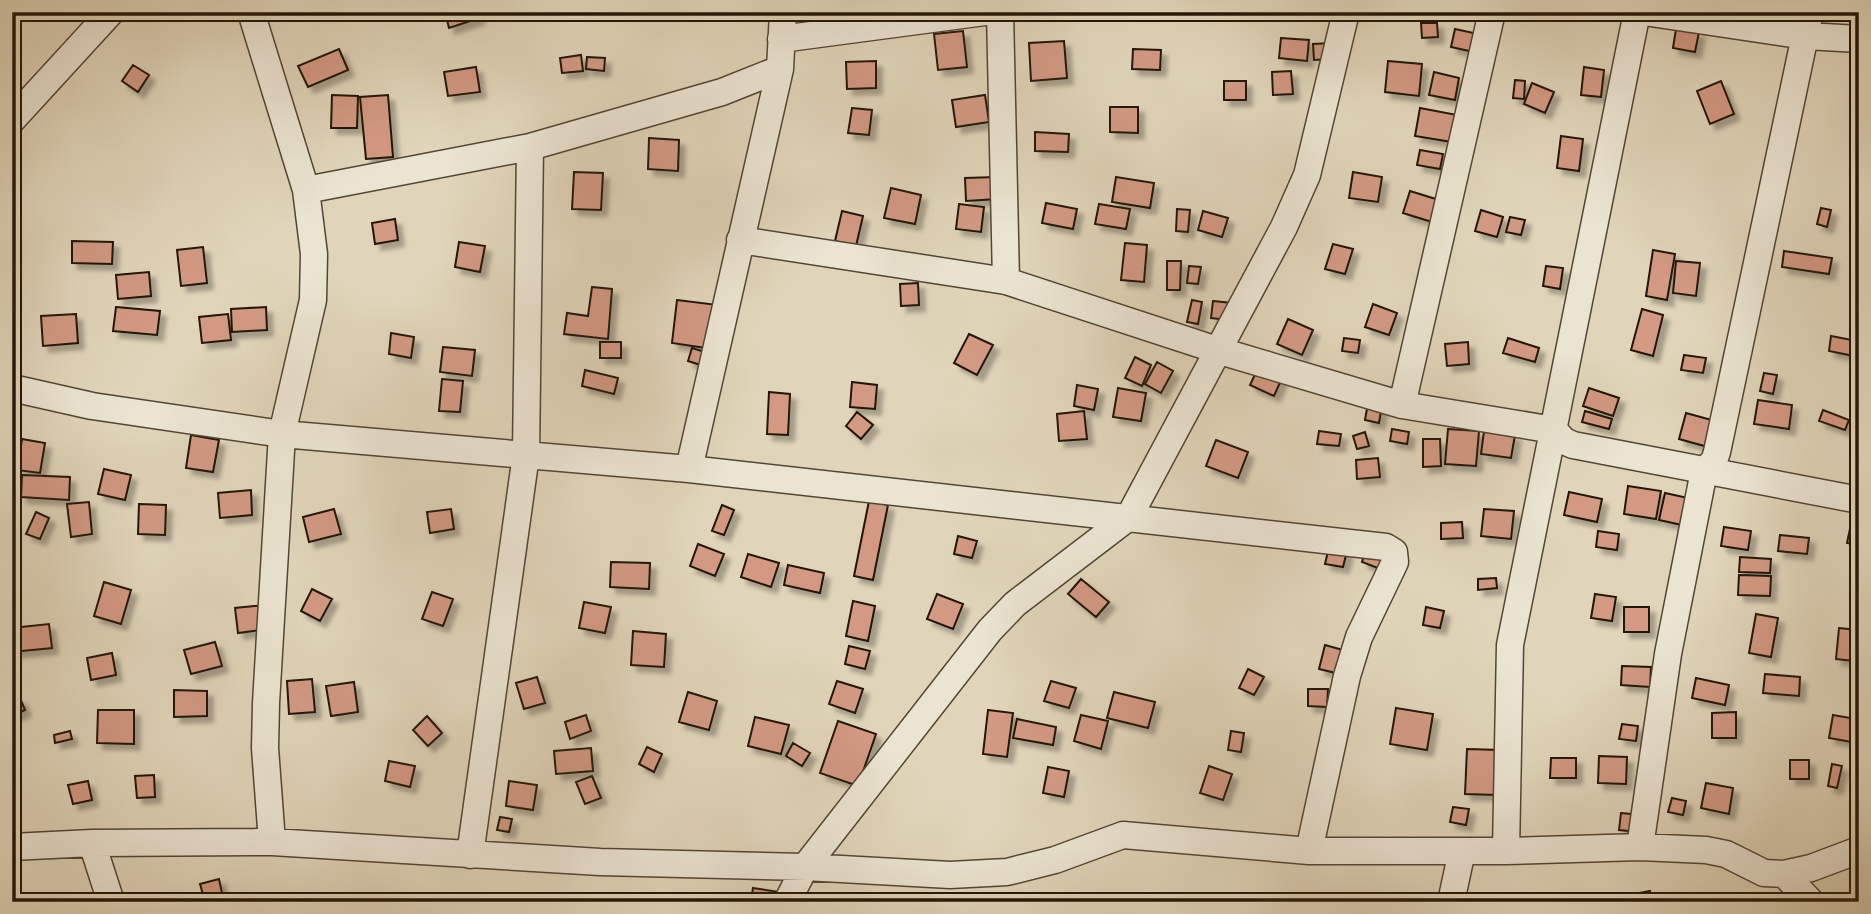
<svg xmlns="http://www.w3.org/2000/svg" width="1871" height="914" viewBox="0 0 1871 914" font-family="Cardo,serif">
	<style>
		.building { fill: #d39983; stroke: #231607; stroke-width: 2; filter: url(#shadow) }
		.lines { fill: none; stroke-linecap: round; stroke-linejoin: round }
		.minor-casing { stroke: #524634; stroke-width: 29 }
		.minor { stroke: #ebe4d2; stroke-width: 26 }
	</style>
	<defs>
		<filter id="shadow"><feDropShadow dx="6" dy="6" stdDeviation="2" flood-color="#0004"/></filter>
	</defs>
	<rect width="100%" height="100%" fill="#e0d5ba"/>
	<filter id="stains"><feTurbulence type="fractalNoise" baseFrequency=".00286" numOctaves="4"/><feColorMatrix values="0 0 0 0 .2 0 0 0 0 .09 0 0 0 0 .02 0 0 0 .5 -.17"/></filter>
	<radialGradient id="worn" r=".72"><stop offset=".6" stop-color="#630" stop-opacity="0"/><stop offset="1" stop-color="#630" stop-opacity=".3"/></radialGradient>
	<path class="building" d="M445 12H477L479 18 449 28Z
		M1421 23H1437L1438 37 1422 38Z
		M1455 29 1478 34 1474 52 1451 47Z
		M1676 29 1699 32 1695 52 1673 48Z
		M963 31 967 67 938 70 934 34Z
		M1281 38 1309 40 1307 61 1279 58Z
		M1064 41 1067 78 1031 81 1029 43Z
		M1330 43 1331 59 1314 60 1313 44Z
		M339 49 348 70 308 87 298 66Z
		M1133 49 1161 50 1160 70 1132 69Z
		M581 55 583 71 562 73 560 58Z
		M587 57 605 58 604 71 586 69Z
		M876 61V88L847 89 846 62Z
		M1388 61 1422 64 1419 96 1385 92Z
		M133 65 149 75 138 92 122 81Z
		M476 67 480 92 448 96 444 72Z
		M1584 67 1604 70 1601 97 1581 95Z
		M1291 71 1293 94 1273 95 1272 72Z
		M1434 72 1459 78 1455 100 1429 95Z
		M1515 80 1525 81 1524 99 1513 98Z
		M1224 81H1246V100H1224Z
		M1721 81 1734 114 1710 124 1697 91Z
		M1532 83 1554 92 1545 113 1524 104Z
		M332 95 358 96 357 128H331Z
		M388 95 393 157 366 159 360 97Z
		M985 95 989 122 956 127 952 100Z
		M1110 107H1138V133L1110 132Z
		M852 108 872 110 869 135 848 133Z
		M1420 108 1457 115 1452 142 1415 136Z
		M1035 132 1069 134 1068 152 1035 151Z
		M1561 136 1583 139 1579 171 1557 168Z
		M649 138 679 140 678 171 648 169Z
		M1420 150 1443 154 1440 169 1417 165Z
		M574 172 603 173 601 210 572 209Z
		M1353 172 1382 177 1378 202 1349 198Z
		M996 177 997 199 966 201 965 178Z
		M1116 177 1154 183 1150 208 1112 202Z
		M891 188 921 195 915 224 884 218Z
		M1410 191 1439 200 1432 222 1403 213Z
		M1046 203 1077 209 1073 229 1042 223Z
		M959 204 984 207 981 232 956 229Z
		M1099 204 1130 209 1126 229 1095 224Z
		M1821 208 1831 210 1827 227 1817 224Z
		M1177 209 1190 210 1188 232 1176 231Z
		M1481 210 1503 217 1497 237 1475 231Z
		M842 211 863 216 856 246 835 241Z
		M1203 211 1228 218 1222 237 1198 230Z
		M1510 217 1525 220 1521 235 1506 232Z
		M395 219 398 240 375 244 372 223Z
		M72 241 113 242 112 264 72 263Z
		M459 242 485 246 480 272 455 267Z
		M1125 243 1147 245 1144 282 1121 280Z
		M1333 244 1353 249 1345 274 1325 269Z
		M203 247 207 283 181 286 177 250Z
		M1653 250 1675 254 1667 300 1646 296Z
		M1784 251 1832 258 1829 274 1782 267Z
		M1167 261H1181L1180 290H1167Z
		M1676 261 1700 263 1696 296 1673 293Z
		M1189 266 1201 267 1198 284 1187 283Z
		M1546 266 1563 268 1560 289 1543 286Z
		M149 272 151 296 118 299 116 275Z
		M918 283 919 305 901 306 900 284Z
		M592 287 612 289 608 339 564 334 567 313 588 316Z
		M677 300 718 305 713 349 672 343Z
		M1192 300 1202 302 1198 324 1187 322Z
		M1213 301 1232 303 1229 320 1211 318Z
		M1373 304 1397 313 1389 335 1365 327Z
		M116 307 160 311 157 335 113 331Z
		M266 307 267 330 232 332 231 309Z
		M1642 309 1663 315 1653 356 1631 350Z
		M76 314 78 343 43 346 41 316Z
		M228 314 231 340 202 343 199 317Z
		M1288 319 1313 330 1302 355 1277 344Z
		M391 333 414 337 411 358 389 354Z
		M969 334 993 345 977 375 954 363Z
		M1831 336 1857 341 1854 356 1829 351Z
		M1344 338 1360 340 1358 353 1342 351Z
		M1508 338 1539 348 1535 362 1503 353Z
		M600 342H621V358H600Z
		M1468 342 1469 364 1447 366 1445 344Z
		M443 347 475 350 472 376 440 372Z
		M692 348 711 354 707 367 688 361Z
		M1684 355 1706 358 1703 373 1681 370Z
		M1135 357 1151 365 1142 386 1125 378Z
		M1157 362 1173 371 1161 393 1145 384Z
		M1258 368 1282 378 1274 396 1250 385Z
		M585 370 618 378 614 394 582 386Z
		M1764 373 1777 375 1773 394 1760 391Z
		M442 379 463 381 460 412 439 411Z
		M852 382 877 385 875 409 850 407Z
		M1077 385 1098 389 1094 410 1074 406Z
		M1118 388 1146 393 1141 421 1113 417Z
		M1589 388 1619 398 1613 416 1583 406Z
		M769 392 790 394 788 435 767 434Z
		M1758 400 1792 405 1789 429 1754 424Z
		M1368 403 1382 405 1379 423 1365 420Z
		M1823 410 1849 420 1845 430 1819 421Z
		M1084 411 1087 439 1059 441 1057 414Z
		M1585 411 1612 419 1609 429 1582 422Z
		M857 412 873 425 861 439 846 426Z
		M1686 413 1715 421 1708 447 1679 439Z
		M1392 429 1409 432 1407 444 1390 441Z
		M1448 429 1479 431 1476 466 1445 464Z
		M1319 431 1341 434 1339 446 1317 444Z
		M1484 431 1515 435 1511 458 1481 454Z
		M1365 432 1369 446 1357 449 1353 436Z
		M191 435 219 440 213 472 186 468Z
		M22 439 45 443 40 473 17 470Z
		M1423 439H1440L1441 466 1423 467Z
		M1216 440 1248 452 1238 478 1206 466Z
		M1378 458 1380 477 1357 479 1356 460Z
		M104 469 131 475 125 500 98 494Z
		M22 475 70 477 69 500 21 497Z
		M1628 486 1661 491 1656 519 1624 514Z
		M251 490 252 515 220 518 218 493Z
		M1569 492 1602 499 1597 522 1564 515Z
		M1665 493 1688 498 1682 525 1659 520Z
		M869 501 888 505 873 580 854 576Z
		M89 502 92 534 71 537 67 504Z
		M139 504 166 505 165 535 138 534Z
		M722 505 734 510 724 535 712 531Z
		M334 509 341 534 309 542 303 517Z
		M451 509 454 529 430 533 427 512Z
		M1484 509 1514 511 1511 539 1481 536Z
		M36 512 49 518 40 539 26 534Z
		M1853 514 1859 516V545L1847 543Z
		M1462 522 1463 538 1441 539V523Z
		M1724 527 1751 531 1748 550 1721 546Z
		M1598 531 1619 534 1617 550 1596 547Z
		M1780 535 1809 538 1807 554 1778 551Z
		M958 536 977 541 972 558 954 554Z
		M698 544 724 554 715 576 690 566Z
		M1329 547 1347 551 1343 567 1325 564Z
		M1366 549 1388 557 1383 570 1362 562Z
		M748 554 779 563 771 587 741 577Z
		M1740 557 1771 559 1770 573 1739 572Z
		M611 562 650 563 649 589 610 587Z
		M788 565 824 573 820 593 784 585Z
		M1739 575 1771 576 1770 596 1738 595Z
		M1496 578 1497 588 1478 590V579Z
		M1081 579 1109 602 1096 617 1068 594Z
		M104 582 131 590 121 624 94 616Z
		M312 589 332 599 320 621 301 611Z
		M432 592 453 599 443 626 422 619Z
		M937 594 963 604 953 629 927 619Z
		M1595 594 1616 597 1612 621 1591 618Z
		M853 601 875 606 868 641 846 636Z
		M584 602 611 607 605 633 579 628Z
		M265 605 268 629 238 633 235 608Z
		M1426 607 1444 611 1440 628 1423 625Z
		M1624 607H1649V632H1624Z
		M1756 614 1778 618 1771 657 1749 653Z
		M49 624 52 648 12 652V628Z
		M1839 628 1857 630 1854 661 1836 659Z
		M633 631 666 634 664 667 631 665Z
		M215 642 222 666 191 674 184 650Z
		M1325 645 1350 652 1344 675 1319 669Z
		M849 646 870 651 865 669 845 664Z
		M112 653 116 675 91 680 87 658Z
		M1622 666 1651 667 1650 687 1621 685Z
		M1248 669 1264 677 1254 695 1239 688Z
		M1765 674 1800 677 1799 696 1763 693Z
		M537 677 545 703 524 709 516 683Z
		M1696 678 1729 685 1725 705 1692 698Z
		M312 679 315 712 289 714 287 681Z
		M837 681 863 689 855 713 829 704Z
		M1051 681 1076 688 1069 708 1044 701Z
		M354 682 358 712 331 716 326 686Z
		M1308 689H1328L1327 707 1308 706Z
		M174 690 207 691V716L174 717Z
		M688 692 717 701 709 730 679 722Z
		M1114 692 1155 702 1148 728 1107 718Z
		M20 698 25 710 13 716 12 701Z
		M1396 708 1433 714 1427 750 1390 744Z
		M98 710H134V744L97 743Z
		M988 710 1013 713 1007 757 983 754Z
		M1736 712V738H1712V713Z
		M586 715 591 731 570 739 565 722Z
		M1081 715 1108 721 1101 749 1074 741Z
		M1833 715 1856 719 1852 742 1829 738Z
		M427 716 442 733 428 746 413 730Z
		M755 717 789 725 781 754 748 746Z
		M1017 719 1056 727 1053 745 1013 738Z
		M838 721 876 734 858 786 820 773Z
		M1622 724 1638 726 1636 741 1619 739Z
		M70 731 72 739 55 743 54 735Z
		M1231 731 1244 733 1241 752 1228 750Z
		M793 743 810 753 802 766 786 756Z
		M647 747 662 754 654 772 639 764Z
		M591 748 593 771 556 774 554 751Z
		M1467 749 1500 750 1498 795 1465 794Z
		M1599 756 1627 757 1626 784 1598 783Z
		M1551 758H1576V778H1550Z
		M1852 758 1859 759V779L1850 778Z
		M1790 760H1809V779H1790Z
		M389 761 415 766 410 787 385 781Z
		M1832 764 1842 766 1837 788 1828 786Z
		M1209 766 1232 774 1223 800 1200 793Z
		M1048 767 1069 771 1064 797 1043 793Z
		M154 775 155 797 137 798 135 776Z
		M592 776 601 798 585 804 576 782Z
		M88 781 92 800 73 804 68 785Z
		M509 781 537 785 533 810 506 806Z
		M1706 783 1733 788 1729 814 1701 808Z
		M1672 798 1686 801 1683 815 1668 812Z
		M1453 807 1469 809 1466 825 1450 822Z
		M1621 813 1641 815 1639 832 1619 830Z
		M500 817 512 819 509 832 497 830Z
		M219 879 224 902H205L200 884Z
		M753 888 779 892 777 902 751 901Z
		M1650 891 1652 902H1635L1634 894Z"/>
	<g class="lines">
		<g class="minor-casing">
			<path id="minor" d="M251 12 306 190 314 254 313 300 282 434 266 703 265 748 272 842
				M1000 12 1006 281
				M1644 12 1806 36 1859 39
				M781 39 985 12
				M12 120 111 12
				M306 190 530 147 722 92 780 69
				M740 240 1006 281 1220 351 1402 405 1554 430 1564 441 1573 445 1859 500
				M12 388 92 406 282 434 689 469 1386 547 1394 552 1395 562 1359 637 1347 676 1309 851
				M1402 405 1492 12
				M689 469 780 69 783 12
				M92 843 111 902
				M12 847 92 843 272 842 600 862 805 867 950 875 1007 872 1055 860 1123 835 1309 851H1506L1640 847 1706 850 1726 854 1764 873 1784 874 1811 868 1859 850
				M1640 847 1668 654 1704 471 1714 461 1717 452 1810 12
				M1506 851 1510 645 1637 12
				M470 855 526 455 530 147
				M1784 874 1811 902
				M787 902 805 867 990 630 1015 604 1129 517 1284 227 1307 175 1346 12
				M1451 902 1462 851"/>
		</g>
		<use href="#minor" class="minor"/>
	</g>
	<rect width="1871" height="914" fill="none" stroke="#e0d5ba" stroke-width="42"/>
	<rect x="14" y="14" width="1843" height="886" fill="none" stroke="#231607" stroke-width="3.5"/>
	<rect x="21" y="21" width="1829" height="872" fill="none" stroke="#231607" stroke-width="2"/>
	<rect width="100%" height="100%" filter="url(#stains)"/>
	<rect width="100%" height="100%" fill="url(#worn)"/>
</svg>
